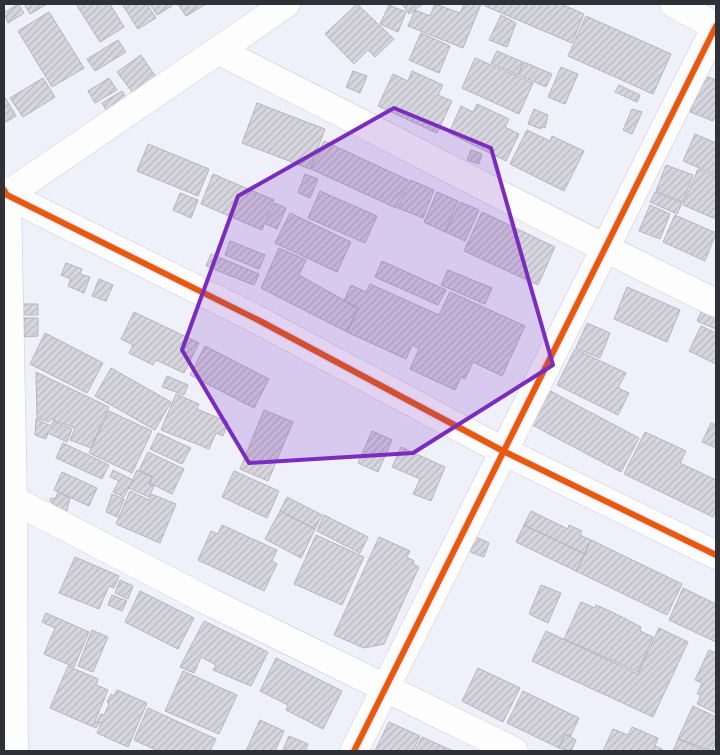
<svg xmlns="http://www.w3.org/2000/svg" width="720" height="755" viewBox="0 0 720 755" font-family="'Space Grotesk',sans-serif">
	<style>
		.building { fill: url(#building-hatch); stroke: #b6b5bc }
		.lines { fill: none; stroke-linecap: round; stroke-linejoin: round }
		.minor-casing { stroke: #cbccd5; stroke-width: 29 }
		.minor { stroke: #fdfdfe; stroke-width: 28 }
		.cycleway-casing { stroke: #ebecfe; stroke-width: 9 }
		.cycleway { stroke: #e8590c; stroke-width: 6 }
		.marked { fill: #7b2cbf; fill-opacity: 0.2; stroke: #7b2cbf; stroke-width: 4; stroke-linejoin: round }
	</style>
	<defs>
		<pattern id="building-hatch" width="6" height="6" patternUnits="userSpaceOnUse" patternTransform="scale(1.25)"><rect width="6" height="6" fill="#d7d6de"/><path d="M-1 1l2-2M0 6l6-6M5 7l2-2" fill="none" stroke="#b9b8bf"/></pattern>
	</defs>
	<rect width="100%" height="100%" fill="#eff0fa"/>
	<path class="building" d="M18 4 24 13 8 23 4 13Z
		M24 4H47L30 14Z
		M76 4H110L124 27 100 42Z
		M122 4H147L156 18 138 29Z
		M150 4H170L172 6 157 15Z
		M178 4H206L186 16Z
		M357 4 394 39 375 57 368 50 354 64 325 34Z
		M402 4H423L409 14Z
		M435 4 460 13 464 4H481L463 48 408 26 415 10 430 16Z
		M486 4H561L584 14 572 43 485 6Z
		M389 5 406 12 398 32 380 24Z
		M49 12 84 68 52 87 18 31Z
		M501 15 516 23 507 47 489 40Z
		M586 16 671 54 653 94 568 56Z
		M421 33 450 46 439 73 409 60Z
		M118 40 126 52 95 71 87 59Z
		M497 51 523 62 518 75 491 63Z
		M141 55 158 80 136 97 117 72Z
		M475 58 533 83 519 114 462 88Z
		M524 62 552 74 546 87 519 75Z
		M561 67 578 74 565 104 548 97Z
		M353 71 367 76 360 93 346 87Z
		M412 71 443 85 438 95 452 101 437 133 378 106 393 74 408 81Z
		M705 76 716 80V114L713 121 690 112Z
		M43 78 55 97 23 117 10 98Z
		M109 78 117 90 95 103 88 91Z
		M619 85 640 95 637 102 615 92Z
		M122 91 129 103 109 115 102 103Z
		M4 96 16 116 4 123Z
		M257 103 325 129 310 169 242 143Z
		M477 104 509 119 505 127 519 134 506 161 449 133 461 106 473 112Z
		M534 109 548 115 545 128 542 127 541 129 528 124Z
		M632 109 642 112 632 134 623 130Z
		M527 130 550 141 552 136 584 151 564 191 510 164Z
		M695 134 716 143V175L683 161Z
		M324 141 408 180 396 208 311 169Z
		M148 144 209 169 198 196 137 171Z
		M471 150 482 154 479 164 467 160Z
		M666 165 693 175 683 202 656 191Z
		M698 169 716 177V219L683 205Z
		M213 174 274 200 262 230 201 204Z
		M305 174 318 179 310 198 298 193Z
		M410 180 434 190 423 218 398 208Z
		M320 191 377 216 365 243 308 218Z
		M437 192 458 201 445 232 424 222Z
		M655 192 682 203 677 214 650 202Z
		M180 193 198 200 191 218 173 210Z
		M460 202 479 210 465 241 446 232Z
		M275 203 286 208 277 229 266 224Z
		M650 205 670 214 660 239 639 231Z
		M482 212 555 247 538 285 464 251Z
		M290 213 351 242 337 272 275 243Z
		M675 215 716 233 705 261 663 242Z
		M230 241 265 255 259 269 225 255Z
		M279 248 306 260 299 275 358 308 347 332 261 288Z
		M211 254 259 274 254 285 206 266Z
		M382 261 446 290 438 305 375 277Z
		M66 263 82 269 80 274 90 277 84 293 68 286 71 279 61 275Z
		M448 270 492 288 485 304 441 285Z
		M99 279 113 285 106 301 92 296Z
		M370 284 439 315 450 292 525 326 502 376 473 362 465 379 461 377 455 390 410 369 419 349 412 345 406 359 347 332 358 308 344 301 351 285 366 292Z
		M627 287 680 310 667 342 614 319Z
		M19 304H38V315H19Z
		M703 308 716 314V329L697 321Z
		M134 312 199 343 184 373 156 360 153 365 129 353 133 345 121 339Z
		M24 318H38V336L24 337Z
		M587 323 610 333 600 358 576 348Z
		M701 326 716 333V364L689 351Z
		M45 333 103 363 87 393 30 364Z
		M205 346 269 379 254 408 190 375Z
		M575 349 626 373 618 388 629 393 618 415 557 385Z
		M111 368 171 402 155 430 95 396Z
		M36 372 109 407 91 448 70 440 75 428 51 419 49 422 37 418Z
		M167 376 188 385 184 395 162 387Z
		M539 385 639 438 621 472 521 419Z
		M176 394 199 404 197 409 228 422 223 436 216 433 209 449 161 430Z
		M264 410 293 422 268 481 240 469Z
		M109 411 152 431 132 473 89 453Z
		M36 419 51 426 53 421 72 429 67 442 48 433 46 439 35 435Z
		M711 423 716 425V448L702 442Z
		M372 431 392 440 378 472 358 463Z
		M645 432 686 451 680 463 716 480V510L713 517 624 474Z
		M158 433 191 448 182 464 150 449Z
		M63 443 109 465 102 479 56 458Z
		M401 447 445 467 431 501 413 494 420 479 392 467Z
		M148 452 184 469 172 494 150 483 153 477 139 470Z
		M113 470 133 480 124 497 113 492 119 481 110 477Z
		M137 470 152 477 149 484 154 486 149 497 129 488Z
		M234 471 279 491 267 518 222 497Z
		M62 472 97 488 89 506 54 490Z
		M130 491 149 500 151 494 176 504 160 543 116 524Z
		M58 492 70 498 66 514 52 505 53 502 50 501 51 498 55 499Z
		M112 494 124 499 117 517 106 512Z
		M287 497 322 515 315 529 280 511Z
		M280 511 315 529 301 558 265 539Z
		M531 511 568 529 569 525 582 531 580 535 591 540 585 554 524 525Z
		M324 515 368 537 360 553 317 531Z
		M222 525 277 550 272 561 277 564 264 591 198 560 211 531 218 534Z
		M524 525 585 554 576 571 516 542Z
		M316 535 364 557 342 605 294 584Z
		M474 536 489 543 484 557 468 551Z
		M379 537 410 551 407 557 414 561 413 564 419 567 384 644 364 648 334 635Z
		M591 540 682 584 667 615 576 571Z
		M75 557 119 576 114 588 109 586 99 609 59 593Z
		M120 580 133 586 128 599 115 593Z
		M541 585 561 593 548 623 529 614Z
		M683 588 716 604V642L669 620Z
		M140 591 194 618 178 649 125 622Z
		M112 595 127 601 122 611 108 605Z
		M581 602 595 608 596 605 614 613 641 627 640 631 653 637 638 672 564 639Z
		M46 613 89 632 74 667 44 654 55 628 42 622Z
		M204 621 268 652 251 686 213 670 216 665 201 657 194 673 180 667Z
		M659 628 688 642 653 717 532 661 546 631 638 674Z
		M92 630 108 637 93 672 78 666Z
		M709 650 716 653V713L697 704 701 695 697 694 702 683 695 680Z
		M276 658 342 691 323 729 286 710 288 705 260 691Z
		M68 666 98 679 96 685 108 690 95 721 99 723 96 728 50 708Z
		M478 668 520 688 503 722 462 701Z
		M183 671 237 695 219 734 165 711Z
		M117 690 147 703 128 747 97 733 101 723 97 721 101 714 104 715 109 704 107 702 111 694 114 696Z
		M523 691 579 718 570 737 565 734 559 748 507 723Z
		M693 706 716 717V741L712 751 678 739Z
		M148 708 216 739 210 751H158L134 740Z
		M260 720 284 731 275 751H246Z
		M389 722 420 736 413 751H375Z
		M632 727 658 738 655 746 662 749 661 751H603L613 729 628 735Z
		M565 734 576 740 571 751 559 748Z
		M289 736 308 744 305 751 283 750Z
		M422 737 453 751H415Z
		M678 739 707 751H673Z"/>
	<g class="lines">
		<g class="minor-casing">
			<path id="minor" d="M674 4 716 26
				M219 51C385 134 549 222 716 303
				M4 190 7 195 260 321 503 451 716 555
				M7 195 13 500 14 751
				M4 197 286 4
				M4 495 204 599 514 751
				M354 751 716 26"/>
		</g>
		<use href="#minor" class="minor"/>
		<g class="cycleway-casing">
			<path id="cycleway" d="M4 190 7 195 260 321 503 451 716 555
				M354 751 716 26"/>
		</g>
		<use href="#cycleway" class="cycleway"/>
	</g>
	<path class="marked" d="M394 108 491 148 553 365 413 453 249 463 182 350 238 196Z"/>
	<rect width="720" height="755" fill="none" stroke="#2f3038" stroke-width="10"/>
</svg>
